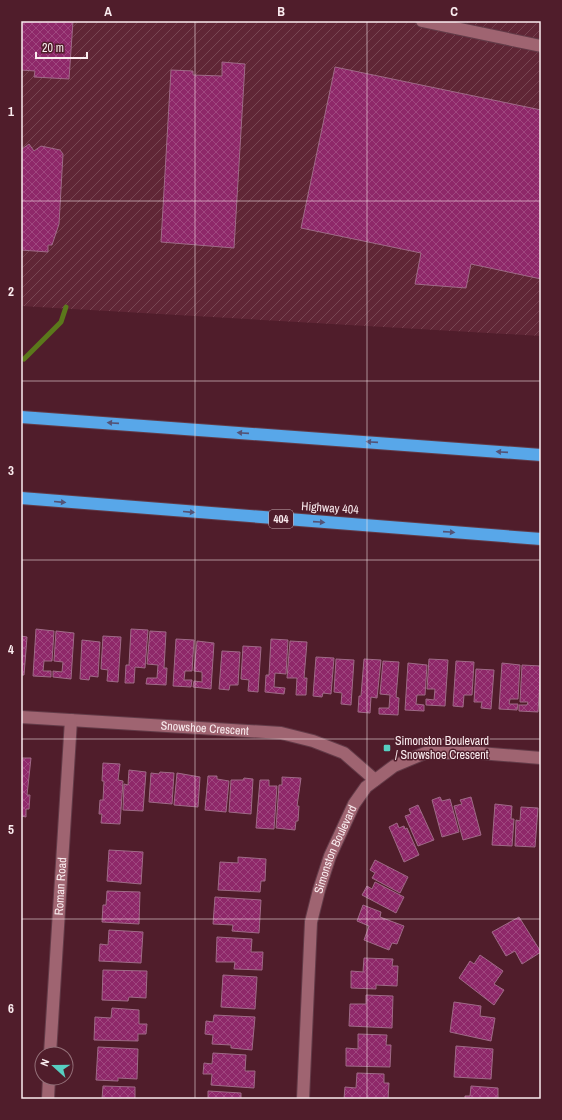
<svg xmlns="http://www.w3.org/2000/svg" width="562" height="1120" viewBox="0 0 562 1120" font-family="'Archivo Narrow',sans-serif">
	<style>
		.industrial { fill: url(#industrial-furrows) }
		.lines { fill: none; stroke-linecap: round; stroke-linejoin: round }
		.stream { stroke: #5b781b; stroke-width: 5 }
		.building { fill: url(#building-cross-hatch); stroke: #9f6a87 }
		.minor-casing { stroke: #633b48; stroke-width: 14 }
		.highway-casing { stroke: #633b48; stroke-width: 14 }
		.minor { stroke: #9f6471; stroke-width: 12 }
		.highway { stroke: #58a7e9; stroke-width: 12 }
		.oneway { fill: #535477 }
		.grid { fill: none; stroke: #faecef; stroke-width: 1; stroke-opacity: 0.55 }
		.poi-dot { fill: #57cec1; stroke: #501d2b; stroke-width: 1.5 }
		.labels { text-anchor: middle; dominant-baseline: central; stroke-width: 3; stroke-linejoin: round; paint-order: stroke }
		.shield { fill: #501d2b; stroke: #c7aeb4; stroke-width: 1 }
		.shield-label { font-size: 11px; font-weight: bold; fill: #faecef }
		.street-label { font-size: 12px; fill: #faecef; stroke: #501d2b }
		.poi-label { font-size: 12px; fill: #faecef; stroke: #501d2b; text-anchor: start }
		.neatline { fill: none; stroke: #faecef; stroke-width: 1.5 }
		.grid-label { font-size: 13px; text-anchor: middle; font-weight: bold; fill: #faecef }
	</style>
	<defs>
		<pattern id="industrial-furrows" width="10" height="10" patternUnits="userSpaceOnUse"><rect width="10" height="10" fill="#602636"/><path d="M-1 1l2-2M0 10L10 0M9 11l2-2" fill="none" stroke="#784653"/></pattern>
		<pattern id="building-cross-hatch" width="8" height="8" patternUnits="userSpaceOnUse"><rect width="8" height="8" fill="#8e2869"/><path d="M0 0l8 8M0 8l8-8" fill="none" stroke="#9f477f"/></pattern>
	</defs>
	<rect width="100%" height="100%" fill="#501d2b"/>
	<path class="industrial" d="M21 21H541V336L21 306Z"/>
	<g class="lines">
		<path class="stream" d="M24 359 61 322 66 307"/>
	</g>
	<path class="building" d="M21 21H73L69 79 34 77 35 71 21 70Z
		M222 62 245 64 234 248 161 242 171 70 193 71V75L222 76Z
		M335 67 541 110V279L471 264 466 288 415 284 421 253 301 228Z
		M29 144 34 151 41 146 60 150 63 154 59 224 52 245H48V252L21 250V147L22 149Z
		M36 629 54 631 52 661H44L43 671H51V677L33 676Z
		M131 629 148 630 145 668 135 667 134 683H125L126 665H129Z
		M56 631 74 633 71 679 53 677V671L62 672 63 662 54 661Z
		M150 631 166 632 164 668H167L166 685 146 684 147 678H157L158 665 147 664Z
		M21 636 27 637 24 675H21Z
		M103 636 121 637 118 682 107 681 108 670 101 669Z
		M176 639 194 640 192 671H185L184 680H192L191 687 173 686Z
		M271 639 288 640 286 674 275 673 274 687 285 688 284 694 265 692 266 675H269Z
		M82 640 100 642 98 677 90 676 89 680 80 679Z
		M197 641 214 643 211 689 193 687 194 681 202 682V672L194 671Z
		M290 641 307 642 304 678H307L306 695H296L297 678H287Z
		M243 646 261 647 258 692 248 691 249 680 241 679Z
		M222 651 240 652 238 685H230L229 690 219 689Z
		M316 657 334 658 331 694 323 693 322 697 313 696Z
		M336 659 354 660 351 705 341 704 342 693 334 692Z
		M364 659 381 660 377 698 371 697 370 713 358 712 359 696H361Z
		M429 659 448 660 445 706 426 705V699L434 700 435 689H427Z
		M383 661 399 662 396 697 399 698 398 715 379 714V708H389L390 695 380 694Z
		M456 661 474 662 472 695H464L463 707 453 706Z
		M408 663 427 665 425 695H417L416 704 424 705V711L405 710Z
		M502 663 520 665 518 699H510L509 704H518L517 710 499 709Z
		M522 665 541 666 538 712 519 711V705H527L528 702H520Z
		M476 669 494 670 491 709 481 708 482 702H474Z
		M21 758H31L27 795H30L29 809H26V817L21 816Z
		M103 763 120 764 118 780 123 781 120 824 101 823 102 814H99L100 800H103L104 781H102Z
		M129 770 146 772 143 811 123 810 124 784 128 785Z
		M160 772 174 773 172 804 149 802 151 773 159 774Z
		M177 773 200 777 198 807 174 805Z
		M208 776H217V779L229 781 226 812 205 810Z
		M282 777 301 778 297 806H299L298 821H296L295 830 276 828 279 785H282Z
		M244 778 253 779 251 814 229 812 231 780H243Z
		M260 780H269V786H277L274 829 256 828Z
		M440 797 442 801 450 799 459 832 442 837 432 800Z
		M471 797 481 835 463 840 454 806 462 804 460 800Z
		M495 804 512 806 511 819H514L512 846 492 845Z
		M418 805 434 840 418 846 405 816 411 814 409 809Z
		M521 807 538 808 535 847 515 846 516 820 520 821Z
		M397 823 399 828 404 826 405 829 407 828 419 855 404 862 389 827Z
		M109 850 143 852 141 884 107 881Z
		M238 857 266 859 265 881H261L260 892 218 890 220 862 238 863Z
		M375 860 408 877 400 893 372 878 375 873 370 870Z
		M375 882 404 897 396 913 362 895 367 886 372 889Z
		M107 891 140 892 139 924 102 922 103 905H106Z
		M215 897 261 900 259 933 232 931 233 925 213 924Z
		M363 905 381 912 380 917 404 926 397 944 392 943 389 950 364 940 369 926 357 921Z
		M519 917 541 952 522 964 515 951 506 956 492 932Z
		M109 930 143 932 141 963 99 961 100 944 108 945Z
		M217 937 252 939 251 952H263L262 970 234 969 235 962H216Z
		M480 955 503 971 494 984 504 990 494 1005 459 978 470 961 474 964Z
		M364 958 393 959 392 966H398L397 986 376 985V989L351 988V971L363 972Z
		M103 970 147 971 146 998 129 997 128 1001 102 1000Z
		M223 975 257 977 255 1009 221 1007Z
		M366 995 393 996 392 1028 349 1026 350 1004H366Z
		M454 1002 481 1006 480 1016 495 1018 491 1041 450 1032Z
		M112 1008 139 1010V1024H147L146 1034H138V1041L94 1040 95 1017 111 1018Z
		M214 1015 255 1017 252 1050 231 1048V1045L212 1044 213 1035 205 1034 206 1021 213 1022Z
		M358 1034 387 1035 386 1045H391L390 1067 346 1066V1048L358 1049Z
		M456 1046 493 1049 491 1079 454 1077Z
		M98 1047 138 1049 137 1079 118 1078V1081L96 1080Z
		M213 1053 246 1055 245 1071H255L254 1088 211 1085 212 1074H203L204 1063 212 1064Z
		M357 1073 384 1074V1083H389L388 1099H344L345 1087 356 1088Z
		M103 1086 135 1087V1099H102Z
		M471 1086 498 1088V1099H465V1096H470Z
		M208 1091 241 1093V1099H208Z"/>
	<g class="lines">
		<g class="minor-casing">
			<g id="minor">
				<path d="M422 21 541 46"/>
				<path id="s1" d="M21 717 281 733 313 741 344 753 375 780"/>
				<path id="s2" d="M50 1054 71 720"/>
				<path d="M48 1099 49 1078"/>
				<path id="s3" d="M303 1099 311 922 319 890 330 856 354 804 366 787 394 766 425 753H479L541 758"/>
			</g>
		</g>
		<g class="highway-casing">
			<path id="highway" d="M21 417 541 455
				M21 498 541 539"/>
		</g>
		<use href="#minor" class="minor"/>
		<use href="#highway" class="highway"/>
	</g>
	<defs><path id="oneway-solid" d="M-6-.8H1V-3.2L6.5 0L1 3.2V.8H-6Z"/></defs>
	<g class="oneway">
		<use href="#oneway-solid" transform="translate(113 423) rotate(-176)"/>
		<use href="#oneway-solid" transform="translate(243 433) rotate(-176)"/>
		<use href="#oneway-solid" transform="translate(372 442) rotate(-176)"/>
		<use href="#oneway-solid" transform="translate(502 452) rotate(-176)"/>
		<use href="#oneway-solid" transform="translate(60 502) rotate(5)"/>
		<use href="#oneway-solid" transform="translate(189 512) rotate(5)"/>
		<use href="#oneway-solid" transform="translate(319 522) rotate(4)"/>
		<use href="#oneway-solid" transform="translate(449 532) rotate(4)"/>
	</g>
	<path class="grid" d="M195 21V1099M367 21V1099M21 201H541M21 381H541M21 560H541M21 739H541M21 919H541"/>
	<rect class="poi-dot" x="383" y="744" width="8" height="8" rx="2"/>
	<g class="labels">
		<rect class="shield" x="269" y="510" width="24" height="18" rx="3"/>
		<g class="shield-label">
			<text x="281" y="519">404</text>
		</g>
		<g class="street-label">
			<text transform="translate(330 508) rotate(4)">Highway 404</text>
			<text stroke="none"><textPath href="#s1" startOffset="184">Snowshoe Crescent</textPath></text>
			<text stroke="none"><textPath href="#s3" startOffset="254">Simonston Boulevard</textPath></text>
			<text stroke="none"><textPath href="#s2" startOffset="168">Roman Road</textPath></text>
		</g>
		<g class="poi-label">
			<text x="395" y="741">Simonston Boulevard<tspan x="395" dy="14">/ Snowshoe Crescent</tspan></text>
		</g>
	</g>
	<rect width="562" height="1120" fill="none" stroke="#501d2b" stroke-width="44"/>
	<g transform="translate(54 1066) rotate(291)"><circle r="19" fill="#501d2b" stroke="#947079"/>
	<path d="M0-3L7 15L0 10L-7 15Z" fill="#57cec1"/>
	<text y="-6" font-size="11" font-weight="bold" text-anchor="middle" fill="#faecef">N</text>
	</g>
	<path d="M36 52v6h51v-6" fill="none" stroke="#faecef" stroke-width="2"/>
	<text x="42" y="52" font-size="12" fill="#faecef" stroke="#501d2b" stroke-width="3" paint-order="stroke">20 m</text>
	<rect x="22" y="22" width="518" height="1076" class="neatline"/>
	<g class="grid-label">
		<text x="108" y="16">A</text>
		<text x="281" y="16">B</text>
		<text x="454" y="16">C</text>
		<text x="11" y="116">1</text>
		<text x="11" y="296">2</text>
		<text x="11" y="475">3</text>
		<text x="11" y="654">4</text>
		<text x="11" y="834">5</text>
		<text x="11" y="1013">6</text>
	</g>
</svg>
